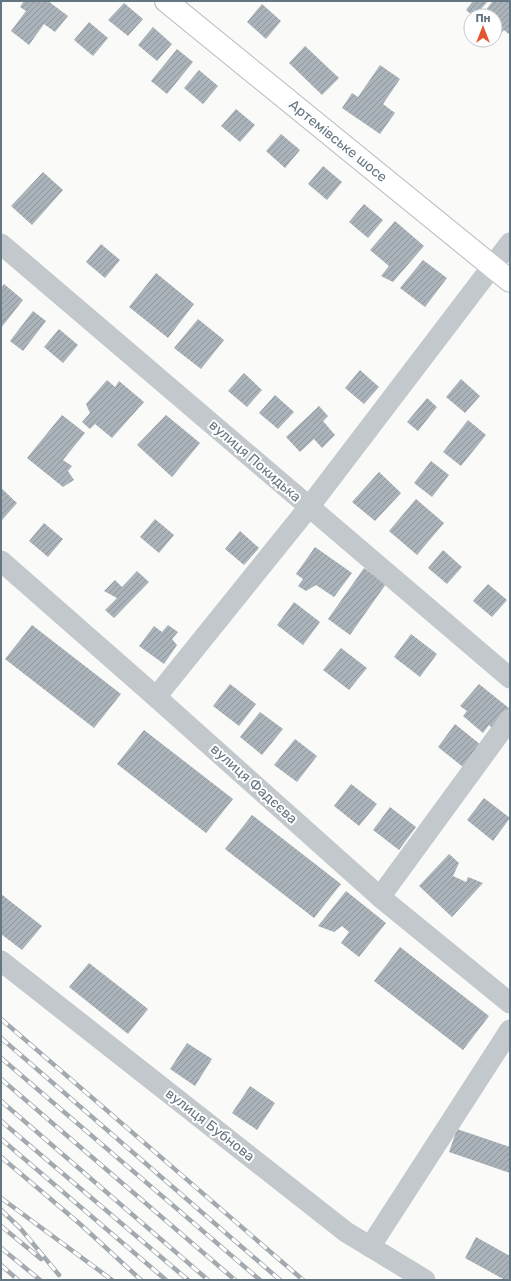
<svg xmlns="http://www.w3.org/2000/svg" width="511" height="1281" viewBox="0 0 511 1281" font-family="Rubik,sans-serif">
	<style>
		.building { fill: url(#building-hatch) }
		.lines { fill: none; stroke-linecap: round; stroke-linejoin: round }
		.major-casing { stroke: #b5babe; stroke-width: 24 }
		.minor { stroke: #c3c8cc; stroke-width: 21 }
		.major { stroke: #fff; stroke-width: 22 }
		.rail-casing { stroke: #a2aab0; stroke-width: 4.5 }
		.rail { stroke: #fff; stroke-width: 3; stroke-dasharray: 9; stroke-linecap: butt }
		.labels { text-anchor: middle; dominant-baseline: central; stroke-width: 4; stroke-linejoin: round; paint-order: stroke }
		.street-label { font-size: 14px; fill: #657683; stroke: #fff }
	</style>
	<defs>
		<pattern id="building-hatch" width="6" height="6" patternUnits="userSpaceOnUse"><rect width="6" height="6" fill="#aab3b9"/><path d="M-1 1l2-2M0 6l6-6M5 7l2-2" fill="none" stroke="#8e969c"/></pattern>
	</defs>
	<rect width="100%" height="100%" fill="#fafaf8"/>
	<path class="building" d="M24 1H48L68 16 55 32 44 24 29 45 11 31 26 11 20 7Z
		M473 1H488L475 16H473L466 10Z
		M493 1H510V35L504 30 497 37 495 35V16H489L484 12Z
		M124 3 143 19 128 36 108 20Z
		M262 4 281 21 266 39 247 22Z
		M89 22 108 38 93 56 74 40Z
		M153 27 172 44 157 61 138 45Z
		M305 46 339 78 322 95 289 63Z
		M177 49 193 62 167 94 151 81Z
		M380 65 400 79 383 104 395 113 380 134 342 108 352 93 358 97Z
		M199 70 218 86 203 104 184 88Z
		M236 109 255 125 240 142 221 126Z
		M281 134 300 150 285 168 266 151Z
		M323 166 342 182 327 200 308 184Z
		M43 172 63 190 32 225 11 206Z
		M364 204 383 220 368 238 349 222Z
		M395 221 424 246 393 282 381 276 389 266 370 250Z
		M101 244 120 260 105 278 86 262Z
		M423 260 447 278 425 307 400 288Z
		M156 273 194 304 168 338 129 307Z
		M4 284 23 300 1 328V288Z
		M33 311 46 321 23 351 10 341Z
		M198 319 224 340 201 369 174 348Z
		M59 329 78 345 63 363 44 347Z
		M360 370 379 387 364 404 345 388Z
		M244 373 262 390 247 407 228 391Z
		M461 379 480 396 465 413 446 397Z
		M107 380 115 387 119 381 144 402 112 438 95 424 90 429 82 422 90 413 86 404Z
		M275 395 294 412 278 429 259 413Z
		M427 398 437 407 418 431 407 422Z
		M319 406 328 416 323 421 335 435 322 448 314 439 300 452 286 437Z
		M62 415 85 433 63 460 72 466 68 471 74 480 63 487 27 458Z
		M166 415 200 443 172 477 137 445Z
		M468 420 486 435 461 466 443 452Z
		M431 461 449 475 432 497 414 483Z
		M379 472 401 493 375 521 352 502Z
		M1 488 17 503 2 520 1 519Z
		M416 499 444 523 417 555 389 531Z
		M155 519 174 535 159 553 140 537Z
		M44 523 63 539 48 557 29 541Z
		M240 531 259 548 244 565 225 549Z
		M315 547 352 573 334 597 316 585 306 591 298 586 303 579 296 574Z
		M443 550 462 567 447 584 428 568Z
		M364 568 386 584 350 635 328 619Z
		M137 571 149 582 114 618 105 610 117 598 104 591 115 580 122 587Z
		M488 584 507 600 492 617 473 601Z
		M294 602 320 622 303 645 277 625Z
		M32 625 121 694 94 728 5 659Z
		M168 625 178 632 172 639 177 645 164 664 139 646 154 626 162 632Z
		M411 634 437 654 420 677 394 657Z
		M341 648 367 668 349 690 323 670Z
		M230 684 256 704 239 726 213 706Z
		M479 684 510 709 493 729 489 725 483 733 463 716 467 711 460 706Z
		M260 712 283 729 262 755 240 737Z
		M455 724 481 745 463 767 438 747Z
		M144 730 233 799 206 833 117 764Z
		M295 739 317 756 297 782 274 765Z
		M351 784 377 804 359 826 334 806Z
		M484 798 510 818 493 841 467 820Z
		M390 807 416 827 399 850 373 830Z
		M252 815 341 884 314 918 225 849Z
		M449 854 459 863 453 876 466 882 468 877 483 883 452 917 419 886Z
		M346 891 386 923 359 957 341 943 349 932 342 926 334 932 318 926Z
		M1 894 42 926 22 950 1 934Z
		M400 947 489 1016 463 1050 374 981Z
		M89 963 148 1009 128 1034 69 987Z
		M187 1043 212 1059 195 1086 170 1069Z
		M250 1086 275 1103 257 1130 232 1113Z
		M457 1129 510 1147V1173L449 1152Z
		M476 1237 510 1256V1280H505L465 1258Z"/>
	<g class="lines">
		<g class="major-casing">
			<path id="major" d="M166 1 510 281"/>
		</g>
		<path class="minor" d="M1 244 510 678
			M1 561 156 697 380 897 510 1003
			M156 697 309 507 510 243
			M380 897 510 719
			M1 961 346 1232 425 1280
			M370 1247 510 1030"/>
		<use href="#major" class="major"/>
		<g class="rail-casing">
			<path id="rail" d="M1 1019 303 1280
				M1 1038 280 1280
				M1 1058 260 1280
				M1 1079 235 1280
				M1 1101 208 1280
				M1 1121 188 1280
				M1 1139 166 1280
				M1 1157 80 1224 141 1280
				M1 1198 112 1280
				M1 1210 20 1228 59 1275
				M1 1226 41 1259
				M1 1248 40 1280
				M1 1265 18 1280"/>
		</g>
		<use href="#rail" class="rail"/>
	</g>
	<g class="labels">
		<g class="street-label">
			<text transform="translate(338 141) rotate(39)">Артемівське шосе</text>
			<text transform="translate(255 461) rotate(41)">вулиця Покидька</text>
			<text transform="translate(254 784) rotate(42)">вулиця Фадєєва</text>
			<text transform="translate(210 1125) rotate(38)">вулиця Бубнова</text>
		</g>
	</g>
	<rect width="511" height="1281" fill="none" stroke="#657683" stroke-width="4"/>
	<g transform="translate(483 28)"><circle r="19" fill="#ffffff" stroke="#c1c8cd"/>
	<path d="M0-3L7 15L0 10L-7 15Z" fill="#e4572e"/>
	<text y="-6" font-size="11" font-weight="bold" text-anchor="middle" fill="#657683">Пн</text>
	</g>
</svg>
